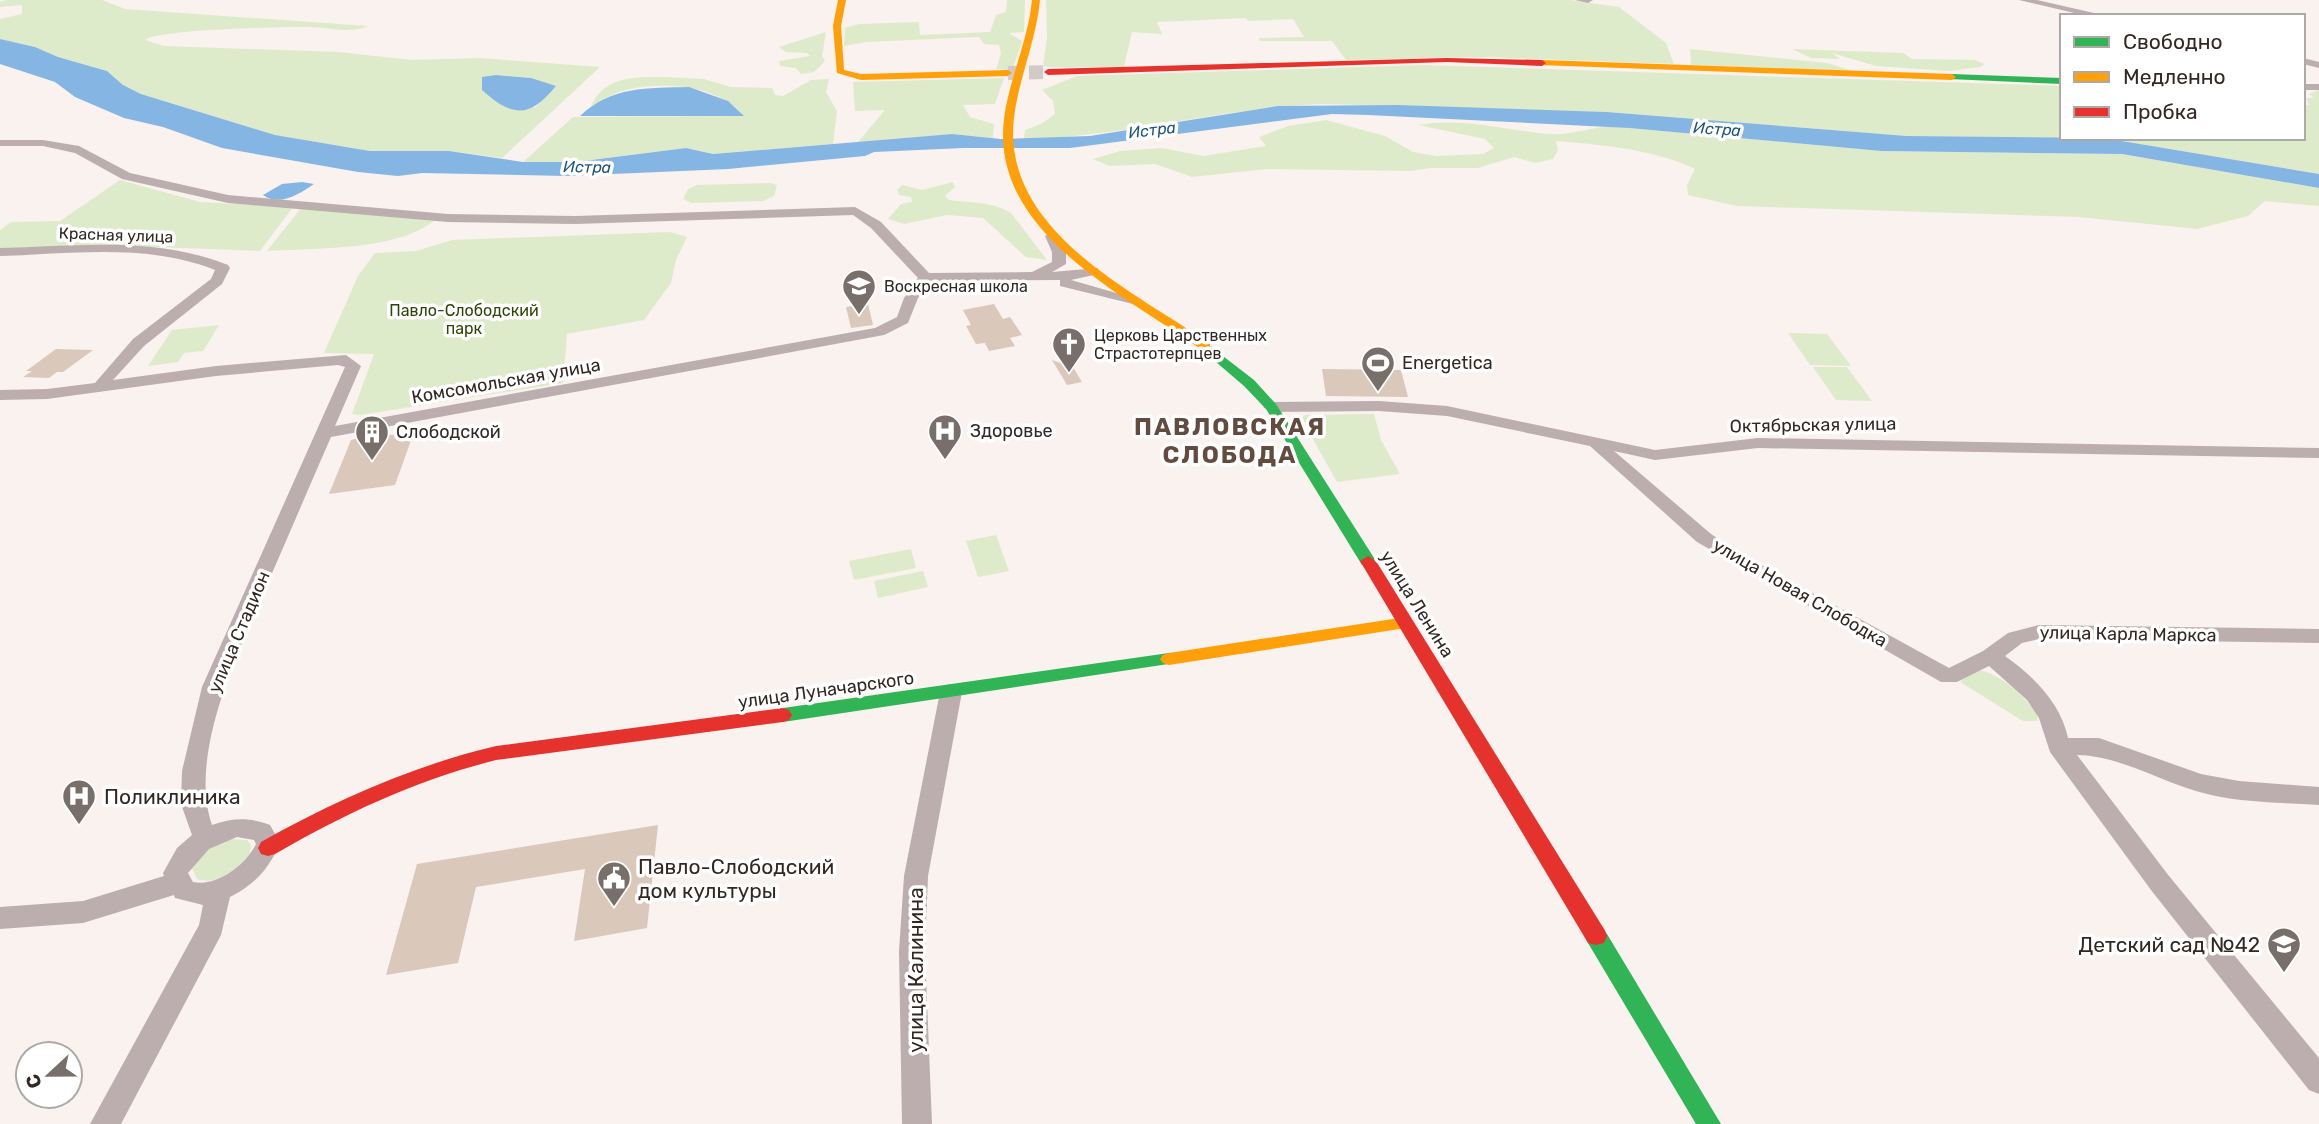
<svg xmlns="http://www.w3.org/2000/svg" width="2319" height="1124" viewBox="0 0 2319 1124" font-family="Rubik,sans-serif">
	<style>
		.green { fill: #deebca; fill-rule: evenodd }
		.water { fill: #85b6e3 }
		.building { fill: #dac8ba }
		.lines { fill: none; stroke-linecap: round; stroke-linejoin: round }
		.secondary-tunnel { stroke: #d1cac6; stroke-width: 14; stroke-dasharray: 14 7; stroke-linecap: butt }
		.street { fill: #bcaeae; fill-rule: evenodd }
		.fast { fill: #30b455; fill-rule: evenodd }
		.slow { fill: #ff9f0a; fill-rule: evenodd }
		.jam { fill: #e5322d; fill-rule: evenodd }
		.labels { text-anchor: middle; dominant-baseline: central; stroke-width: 7; stroke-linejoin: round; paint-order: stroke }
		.far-water-label { font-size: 16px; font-style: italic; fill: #1f547f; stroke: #fff }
		.far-street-label { font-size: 16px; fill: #332823; stroke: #fff }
		.far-poi-label { font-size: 16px; fill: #332823; stroke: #fff; text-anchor: start }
		.far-park-label { font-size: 16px; fill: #2d4607; stroke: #fff }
		.poi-label { font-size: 18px; fill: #332823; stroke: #fff; text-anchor: start }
		.street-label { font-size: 18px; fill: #332823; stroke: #fff }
		.near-poi-label { font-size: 21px; fill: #332823; stroke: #fff; text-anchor: start }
		.near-street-label { font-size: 21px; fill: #332823; stroke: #fff }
		.district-label { font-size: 24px; font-weight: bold; letter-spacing: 2px; fill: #644b40; stroke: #fff }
	</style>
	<rect width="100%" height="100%" fill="#f9f2ef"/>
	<path class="green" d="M7 0H102L125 9 368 26C346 35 327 26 305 27 280 27 159 29 145 40L164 46 338 52 412 60 479 58 600 67 502 158 449 151H370L275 135 141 94 123 85 107 71 58 57 35 47 0 39V19L22 14V5L0 7V2ZM496 75 524 77 556 86 535 108Z
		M1007 0H1025L1024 32 1009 33 1022 41 1012 71 996 69 1001 54 999 45 984 44 979 37 865 42 844 46 845 28 859 24 919 22 920 35 990 32 996 15 1006 12Z
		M1046 0H1569L1619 7 1666 43 1674 64 1486 57 1346 60 1332 41H1260L1259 38 1304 37 1293 19 1248 21 1246 18 1157 22 1162 34 1132 32 1124 67H1048L1043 66 1047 36Z
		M826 32 822 56 825 61 814 72 801 74 796 68 780 66 779 61 810 56 807 53 786 52 779 47Z
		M1690 49 1827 63 1853 71 1691 65Z
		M1792 49 1903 53 1912 59 1975 60 1985 64 1980 67 1950 71 1876 66 1832 53 1840 59 1811 58Z
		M1424 65 2062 86V138L1907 136 1607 112 1322 104C1222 108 1125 137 1024 139L1025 130 1041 124 1055 114 1053 101 1042 90 1077 76Z
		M666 77 704 79 731 87 772 88 775 95 783 96 811 80 829 79 826 92 837 111 833 144 713 154 686 148 576 162H523L573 117 743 116C720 85 662 81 626 90 613 93 602 100 591 106 605 75 636 77 666 77Z
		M1004 78 995 104 963 105 970 117 994 124 993 138 952 134 858 142 885 110 855 111 853 82Z
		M2319 90V174L2104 138H2303V105H2309L2306 98H2314L2309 94Z
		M1326 120 1385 136 1413 152 1436 156 1483 154 1494 148 1485 139 1418 125C1461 117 1506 130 1548 134 1568 135 1584 130 1602 127 1610 125 1621 127 1629 128L1881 151 2122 154 2319 188V206L2265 201 2248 216 2197 229 2079 217 1737 206 1688 195 1687 185 1695 169C1654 149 1601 145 1556 141L1558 150 1553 159 1535 163 1514 157 1478 168H1431L1411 171 1267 169 1192 177 1155 164 1109 166 1093 159 1120 151 1162 148 1203 156 1266 146 1259 137 1288 126Z
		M120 180 200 202 293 207 260 251 156 247 0 248V230L11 222 60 221Z
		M953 182 955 187 945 196 949 200C970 203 991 201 1011 213L1047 260 1026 257 983 218 947 215 904 224 888 219 901 204 912 202 911 197 899 195 897 190 902 185 922 190Z
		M770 183 777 185 774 196 763 201 691 203 683 199 688 189 697 185Z
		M301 208 436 219C401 251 313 248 267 251Z
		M670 232 687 237 676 260 671 283 644 320 567 334 563 383 360 415 352 414 374 354 324 353 358 276 375 253 416 251 452 240Z
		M219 325 203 351 184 353 178 362 148 366 172 330Z
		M1788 333 1827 334 1851 366 1810 365Z
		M1813 367H1847L1872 401 1836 400Z
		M1374 414 1381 440 1400 474 1337 482 1301 418 1305 415Z
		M996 535 1009 571 978 577 966 541Z
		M911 549 916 568 854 580 849 561Z
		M923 571 928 587 878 598 874 581Z
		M1975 670C1998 670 2025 697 2038 715L2037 721H2023L1960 682Z
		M230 839 247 840 251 845 249 858C234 870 219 886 197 879L192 868 210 847Z"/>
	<path class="water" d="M0 39 35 47 58 57 107 71 123 85 141 94 275 135 370 151H449L523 162H576L686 148 713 154 952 134 1001 139 1090 136 1278 106 1397 105 1607 112 1907 136 2104 138 2319 174V188L2122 154 1881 151 1629 128 1368 115 1332 114 1070 148H963L874 152 865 156 728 169 566 176 422 173 398 176 358 172 222 148 163 127 124 118 75 97 55 82 0 64Z
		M496 75 531 78 556 86C530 118 513 118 482 90V77Z
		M689 87 728 101 744 116H580C611 86 648 88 689 87Z
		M302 182 314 184C299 194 280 207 263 195L282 184Z"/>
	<path class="building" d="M868 304 873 325 851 328 846 307Z
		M994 304 1003 319 1010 317 1022 335 1010 338 1015 346 989 351 985 343 976 344 966 326 971 325 963 310Z
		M56 349 93 350 63 372H57L49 378 23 377 32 371H26Z
		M1052 360 1073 367 1082 382 1067 385Z
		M1322 369 1401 370 1408 397 1326 396Z
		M385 431 383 436 414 432 395 485 329 494 351 440Z
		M658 825 647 928 574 941 585 869 476 887 458 963 386 975 417 864Z"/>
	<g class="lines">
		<path class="secondary-tunnel" d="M1008 73 1048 72"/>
		<path class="street" d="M1575 0H1593L1588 3Z
			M2019 0H2037L2107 16H2087Z
			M2303 58 2319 62V68L2303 64Z
			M2303 84H2319V90H2303Z
			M0 140H43L79 146 130 173 228 195 448 214 575 216 855 207 881 222 929 273 1032 272 1052 262V252L1045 236 1052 232 1057 233 1066 252V264L1052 272 1098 268V274L1071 280 1144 301 1137 305 1060 286V280L930 281 918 298 908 323 884 335 331 437C310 485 290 532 269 580 241 647 187 753 212 825 233 818 248 817 270 825L280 843C269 869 255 884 230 897L221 935 121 1124H90L199 925 203 905 175 898 174 895 83 923 0 929V907L83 901 164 876 163 873 177 848 192 835 181 804 182 771 202 687 345 367 338 365 216 376 47 399 0 400V390L47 389 95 383 133 339 211 279 215 270C148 243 71 254 0 256V248C77 246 155 236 228 265L230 268 222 284 144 346 113 380 216 366 346 355 361 366 335 426 875 328 897 317 904 298 918 278 871 228 853 215 575 224 448 222 228 203 122 179 75 153 43 146H0ZM237 837 254 840 256 844C246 865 217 887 193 882L188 873 209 849Z
			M1379 401 1447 406 1655 450 1758 438 2319 448V458L1758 448 1655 460 1614 451 1711 534 1740 553 1949 668 1983 651 2008 633 2039 625 2319 629V643L2039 639 2022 643 2005 656C2033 676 2061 703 2068 738H2099L2201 774 2239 781 2319 787V805C2278 802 2235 803 2196 791 2156 779 2119 756 2077 755L2169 876 2319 1058V1094L2309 1090 2151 890 2050 752 2039 718 2027 700 1989 666 1957 682H1941L1697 542 1590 446 1447 416 1379 411 1271 412 1263 407 1271 402Z
			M951 684 959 686 962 692 928 876 925 951 932 1124H902L899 951 904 876 940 692 943 686Z"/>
		<path class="fast" d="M1952 74 2062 78V84L1949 79 1948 77Z
			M1206 343 1254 380 1276 404 1376 561 1374 565H1362L1266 409 1244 386 1202 350V344Z
			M1169 653 1175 655 1178 659 1175 663 783 722 777 720 774 715 777 710 783 708Z
			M1596 927 1604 929 1721 1124H1696L1588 943 1585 936 1588 929Z"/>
		<path class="slow" d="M838 0H846L841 26 844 70 861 74 1008 70 1012 73 1008 76 861 80 837 73 833 26Z
			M1032 0H1040C1036 45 1012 94 1013 136 1016 238 1137 293 1210 344V350H1202C1128 297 1004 239 1003 136 1003 91 1028 45 1032 0Z
			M1542 60 1952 74 1956 77 1952 80 1539 65 1538 63Z
			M1406 617 1414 623 1412 627 1169 665 1163 663 1160 659 1163 655 1169 653Z"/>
		<path class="jam" d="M1447 58 1542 60 1546 63 1542 66 1447 62 1048 75 1044 72 1048 69Z
			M1368 556 1376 561 1604 929 1607 936 1604 943 1596 945 1588 943 1360 561Z
			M783 708 789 710 792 715 789 720 783 722 496 760C417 780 346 813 275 854L268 856 261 854 258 848 261 842C336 800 412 766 496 746Z"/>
	</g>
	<defs>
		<g id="school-pin" transform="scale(1.75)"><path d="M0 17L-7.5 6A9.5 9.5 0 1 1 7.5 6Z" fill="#786f6a" stroke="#fff"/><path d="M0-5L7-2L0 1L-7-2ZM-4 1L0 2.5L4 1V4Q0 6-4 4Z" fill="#fff"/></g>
		<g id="church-pin" transform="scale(1.75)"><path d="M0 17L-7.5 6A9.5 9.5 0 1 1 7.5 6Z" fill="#786f6a" stroke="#fff"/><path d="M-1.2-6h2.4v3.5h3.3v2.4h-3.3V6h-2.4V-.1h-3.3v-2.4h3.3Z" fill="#fff"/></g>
		<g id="stadium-pin" transform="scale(1.75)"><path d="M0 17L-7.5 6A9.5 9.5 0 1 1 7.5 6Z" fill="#786f6a" stroke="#fff"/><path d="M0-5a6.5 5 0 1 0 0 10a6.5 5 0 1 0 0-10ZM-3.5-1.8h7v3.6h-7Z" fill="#fff"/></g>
		<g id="hospital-pin" transform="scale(1.75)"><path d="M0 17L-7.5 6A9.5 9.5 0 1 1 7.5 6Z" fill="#786f6a" stroke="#fff"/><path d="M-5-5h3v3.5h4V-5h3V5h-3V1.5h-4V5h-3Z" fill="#fff"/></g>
		<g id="building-pin" transform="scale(1.75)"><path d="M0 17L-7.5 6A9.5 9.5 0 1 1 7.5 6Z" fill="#786f6a" stroke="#fff"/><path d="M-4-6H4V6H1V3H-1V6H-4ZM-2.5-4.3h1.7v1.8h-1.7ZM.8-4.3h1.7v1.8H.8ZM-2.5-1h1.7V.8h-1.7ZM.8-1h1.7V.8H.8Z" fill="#fff"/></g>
		<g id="civic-pin" transform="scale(1.75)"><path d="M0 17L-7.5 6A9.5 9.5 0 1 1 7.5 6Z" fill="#786f6a" stroke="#fff"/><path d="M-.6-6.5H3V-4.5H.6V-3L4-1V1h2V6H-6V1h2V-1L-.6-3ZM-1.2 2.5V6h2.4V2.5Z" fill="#fff"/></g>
	</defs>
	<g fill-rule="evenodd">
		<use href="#school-pin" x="859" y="286"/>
		<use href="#church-pin" x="1069" y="344"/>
		<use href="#stadium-pin" x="1378" y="363"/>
		<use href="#hospital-pin" x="945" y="431"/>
		<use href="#building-pin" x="372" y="432"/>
		<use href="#hospital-pin" x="79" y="796"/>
		<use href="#civic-pin" x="614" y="878"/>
		<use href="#school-pin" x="2284" y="944"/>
	</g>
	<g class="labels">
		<g class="far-water-label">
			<text transform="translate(1717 129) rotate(4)">Истра</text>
			<text transform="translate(1152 130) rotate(-7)">Истра</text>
			<text transform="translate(587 167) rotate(1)">Истра</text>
		</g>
		<g class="far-street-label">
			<text transform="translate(116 235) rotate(2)">Красная улица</text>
		</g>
		<g class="far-poi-label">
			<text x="884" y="286">Воскресная школа</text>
			<text x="1094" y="335">Церковь Царственных<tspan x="1094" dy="18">Страстотерпцев</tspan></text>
		</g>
		<g class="far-park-label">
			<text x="464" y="310">Павло-Слободский<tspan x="464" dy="18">парк</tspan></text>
		</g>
		<g class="poi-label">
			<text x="1402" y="363">Energetica</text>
			<text x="970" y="431">Здоровье</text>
			<text x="396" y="432">Слободской</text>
		</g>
		<g class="street-label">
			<text transform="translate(506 381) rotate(-10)">Комсомольская улица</text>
			<text transform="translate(1813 425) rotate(-1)">Октябрьская улица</text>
			<text transform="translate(1800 593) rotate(30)">улица Новая Слободка</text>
			<text transform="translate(1417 604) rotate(58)">улица Ленина</text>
			<text transform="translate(239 632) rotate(-67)">улица Стадион</text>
			<text transform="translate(2128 634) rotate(1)">улица Карла Маркса</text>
			<text transform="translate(826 690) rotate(-8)">улица Луначарского</text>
		</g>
		<g class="near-poi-label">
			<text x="104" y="796">Поликлиника</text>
			<text x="638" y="866">Павло-Слободский<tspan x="638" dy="24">дом культуры</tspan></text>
			<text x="2260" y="944" text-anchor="end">Детский сад №42</text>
		</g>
		<g class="near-street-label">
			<text transform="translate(915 970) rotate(-90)">улица Калинина</text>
		</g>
		<g class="district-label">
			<text x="1230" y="427">ПАВЛОВСКАЯ<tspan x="1230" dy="28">СЛОБОДА</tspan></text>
		</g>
	</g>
	<rect x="2060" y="14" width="245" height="126" fill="#ffffff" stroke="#ada9a7" stroke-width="2"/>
	<rect x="2074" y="37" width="35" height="10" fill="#30b455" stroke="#ada9a7" stroke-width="2"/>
	<text x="2123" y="49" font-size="21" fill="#332823">Свободно</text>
	<rect x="2074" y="72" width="35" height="10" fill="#ff9f0a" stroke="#ada9a7" stroke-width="2"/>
	<text x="2123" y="84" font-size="21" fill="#332823">Медленно</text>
	<rect x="2074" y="107" width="35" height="10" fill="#e5322d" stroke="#ada9a7" stroke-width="2"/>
	<text x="2123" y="119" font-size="21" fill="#332823">Пробка</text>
	<g transform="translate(49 1075) rotate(248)"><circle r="33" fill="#ffffff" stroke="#ada9a7" stroke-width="2"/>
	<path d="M0-5L12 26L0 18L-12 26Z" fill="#786f6a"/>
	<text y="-10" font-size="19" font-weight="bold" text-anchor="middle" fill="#332823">С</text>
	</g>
</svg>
